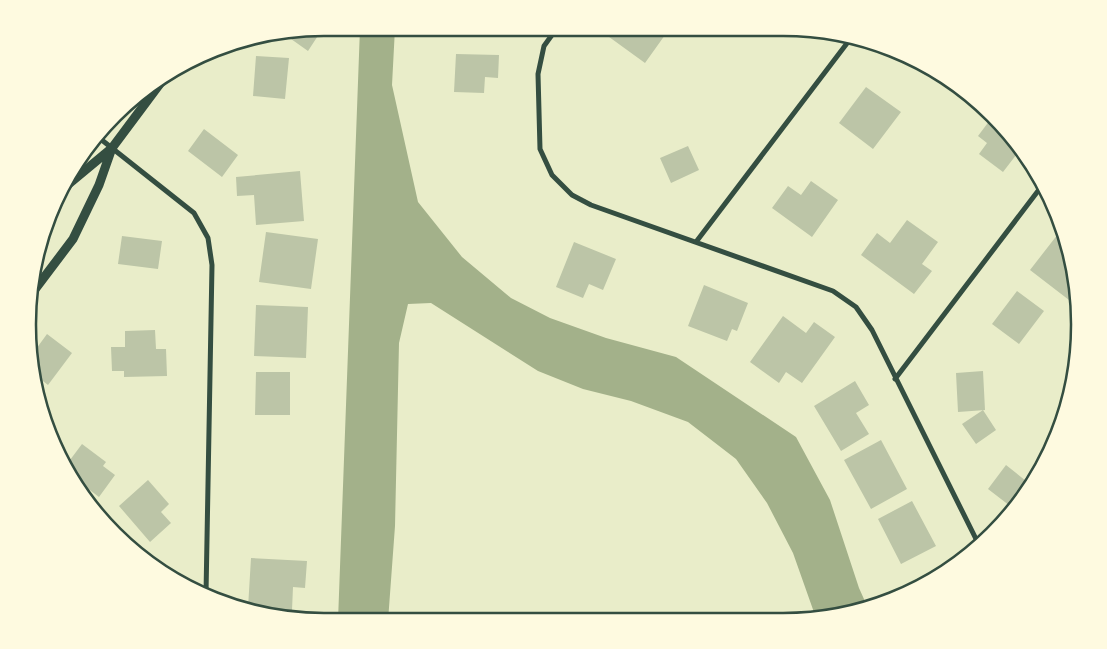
<svg xmlns="http://www.w3.org/2000/svg" width="1107" height="649" viewBox="0 0 1107 649" font-family="'Source Sans 3',sans-serif">
	<style>
		.water { fill: #a3b18a }
		.building { fill: #bcc5a7 }
		.lines { fill: none; stroke-linecap: round; stroke-linejoin: round }
		.minor { stroke: #344e41; stroke-width: 5 }
		.tertiary { stroke: #344e41; stroke-width: 9 }
		.rim { fill: none; stroke: #344e41; stroke-width: 2.5 }
	</style>
	<rect width="100%" height="100%" fill="#e9edc9"/>
	<path class="water" d="M360 28H395L392 85 418 202 462 257 511 298 550 318 606 338 676 357 796 437 830 500 859 588 868 608 816 618 793 553 767 503 736 459 688 422 631 401 583 389 538 371 431 303 408 304 399 343 395 526 388 621H338Z"/>
	<path class="building" d="M323 28 308 51 284 34 314 29Z
		M609 28 625 29 670 28 645 63 605 34Z
		M456 54 499 55 498 78 485 77 484 93 454 92Z
		M256 56 289 58 285 99 253 96Z
		M866 87 901 112 873 149 839 123Z
		M990 120 1020 150 1003 172 979 154 987 143 978 136Z
		M204 129 238 155 222 177 188 151Z
		M688 146 699 170 671 183 660 158Z
		M300 171 304 221 256 225 254 195 237 196 236 177Z
		M811 181 838 200 812 237 772 208 788 186 801 195Z
		M907 220 938 242 922 264 932 271 914 294 861 255 877 233 890 243Z
		M266 232 318 239 311 289 259 282Z
		M1058 234 1061 236 1074 266V294L1069 300 1030 270Z
		M122 236 162 241 158 269 118 264Z
		M574 242 616 259 603 290 589 284 583 298 556 287Z
		M704 285 748 303 737 331 732 329 727 341 688 326Z
		M1017 291 1044 311 1019 344 992 324Z
		M256 305 308 307 306 358 254 356Z
		M783 316 806 333 814 322 835 337 802 383 786 372 779 383 750 362Z
		M155 330 156 349H166L167 376 124 377V371H112L111 347H125V331Z
		M47 334 72 353 48 385 34 374 31 356Z
		M983 371 985 410 958 412 956 373Z
		M256 372H290V415H255Z
		M855 381 869 405 856 413 869 434 841 451 814 406Z
		M983 410 996 430 976 444 962 424Z
		M881 440 907 489 871 509 844 460Z
		M82 444 106 462 103 466 115 475 99 497 74 478 67 464Z
		M1006 465 1031 485 1014 509 988 489Z
		M148 480 169 504 161 512 171 523 150 542 119 506Z
		M912 501 936 546 901 564 878 519Z
		M251 558 307 561 305 588 293 587 292 610 248 608Z"/>
	<g class="lines">
		<path class="minor" d="M557 28 544 46 538 74 540 149 552 175 572 195 591 205 833 291 856 307 872 330 979 545
			M98 137 194 213 208 238 212 265 206 594
			M696 242 851 38
			M895 379 1041 187"/>
		<path class="tertiary" d="M65 187 112 148 165 77
			M33 292 73 239 99 185 112 148"/>
	</g>
	<path d="M0 0H1107V649H0ZM324 36H783A288 288 0 0 1 1071 324V325A288 288 0 0 1 783 613H324A288 288 0 0 1 36 325V324A288 288 0 0 1 324 36Z" fill="#fefae0" fill-rule="evenodd"/>
	<path class="rim" d="M324 36H783A288 288 0 0 1 1071 324V325A288 288 0 0 1 783 613H324A288 288 0 0 1 36 325V324A288 288 0 0 1 324 36Z"/>
</svg>
